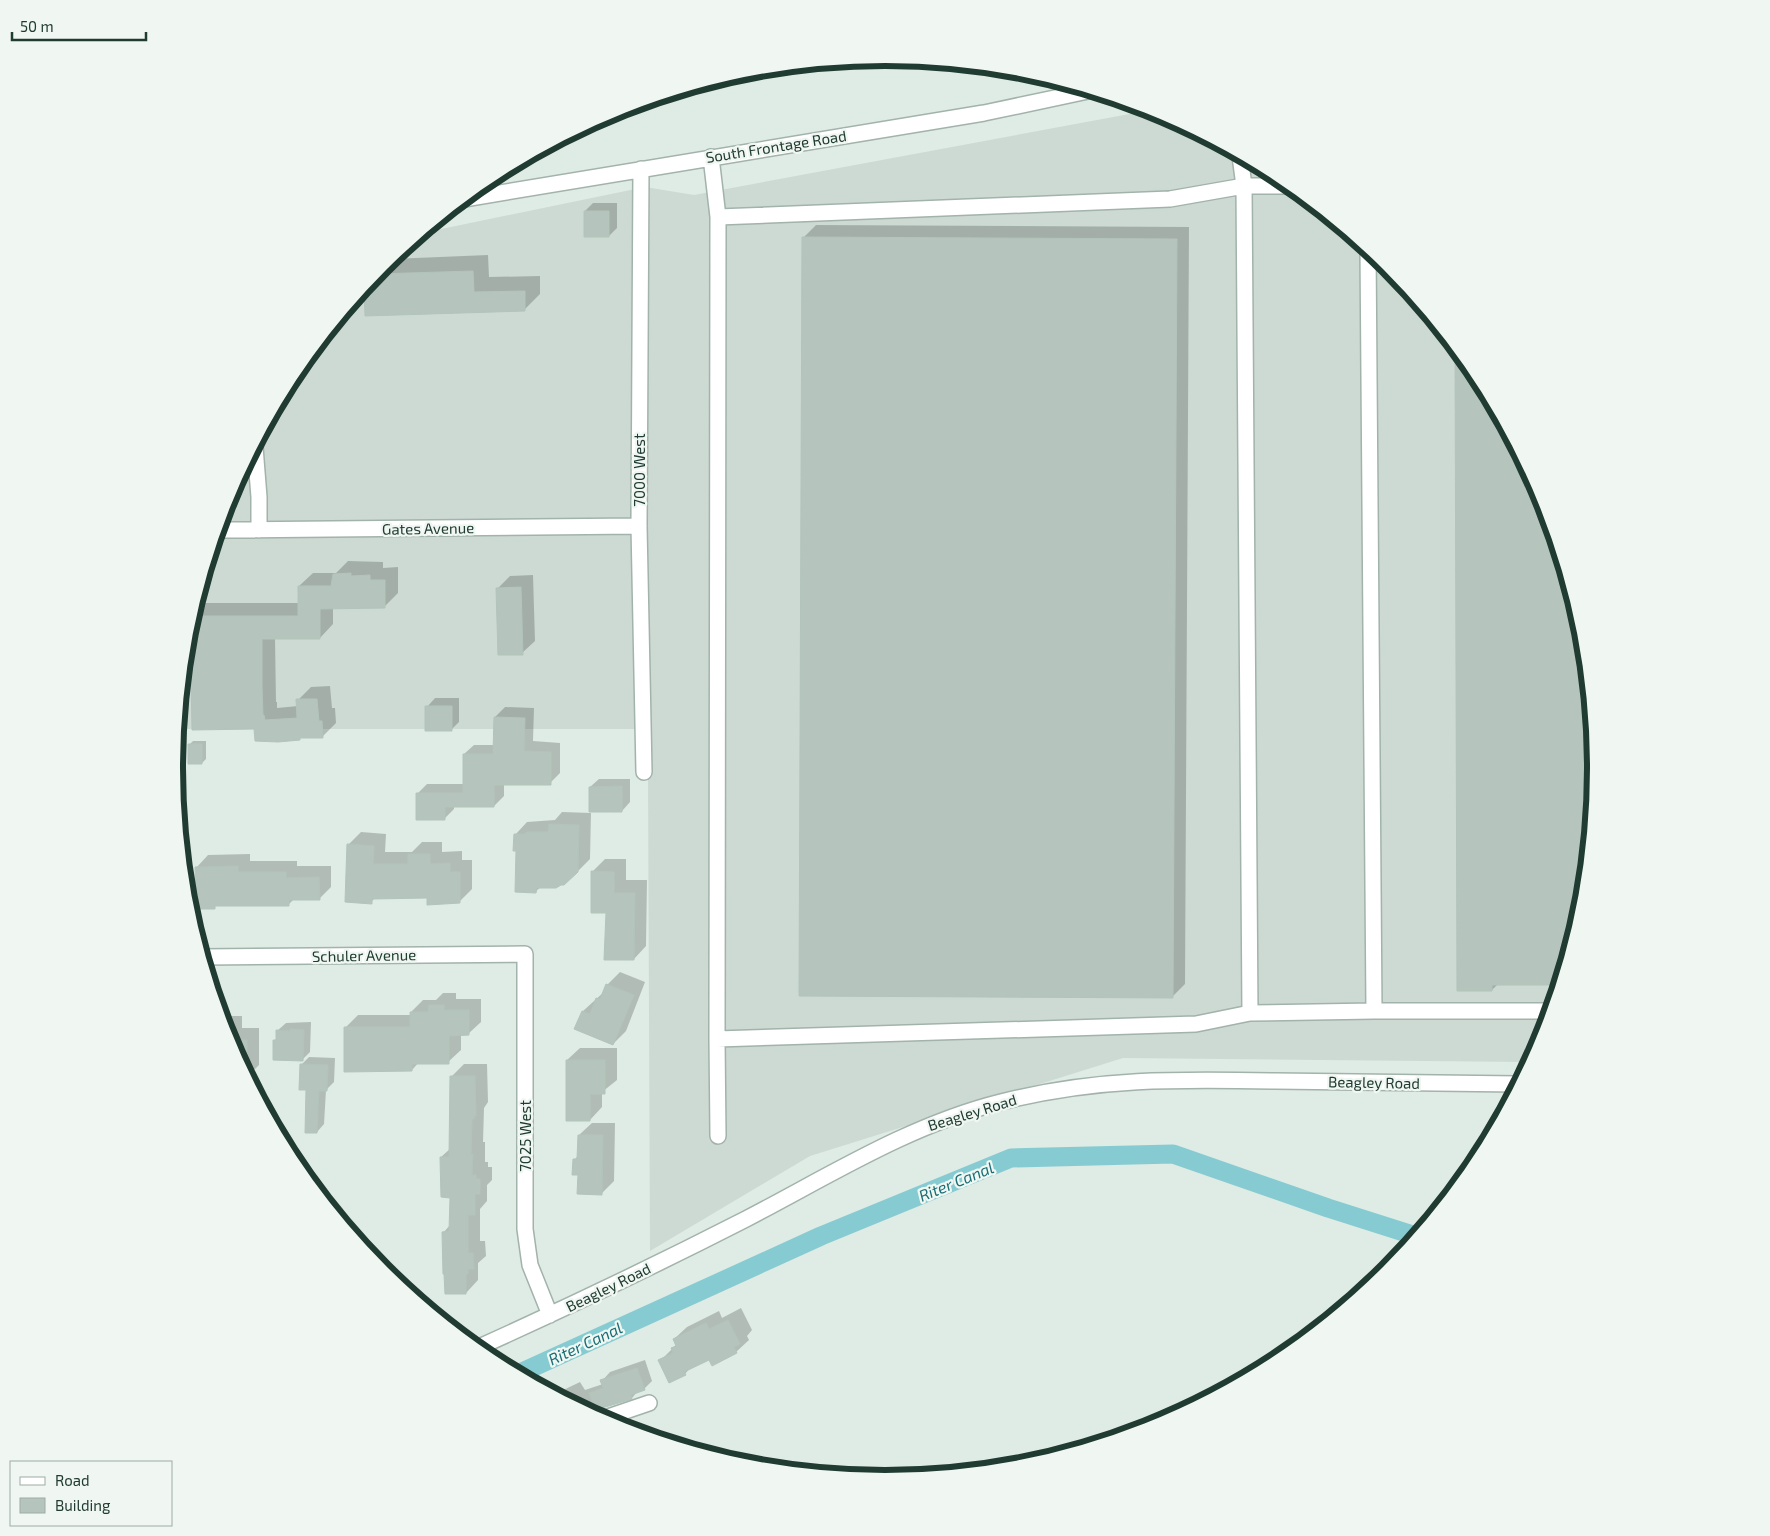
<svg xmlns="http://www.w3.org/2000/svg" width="1770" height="1536" viewBox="0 0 1770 1536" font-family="'Exo 2',sans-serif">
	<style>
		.built { fill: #cddad3 }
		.shadow { fill: #0003 }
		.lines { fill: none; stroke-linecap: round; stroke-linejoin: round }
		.canal { stroke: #86cbd1; stroke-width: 19 }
		.building { fill: #b5c5bd; stroke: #b2c4bb }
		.minor-casing { stroke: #a2b3ab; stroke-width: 18 }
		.minor { stroke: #fff; stroke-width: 15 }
		.labels { text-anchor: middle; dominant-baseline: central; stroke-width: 4.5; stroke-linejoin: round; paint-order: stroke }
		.street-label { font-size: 15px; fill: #203b31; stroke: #f0f7f3 }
		.water-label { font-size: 16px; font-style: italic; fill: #1a6e76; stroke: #f0f7f3 }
		.rim { fill: none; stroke: #203b31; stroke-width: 6 }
	</style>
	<rect width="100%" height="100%" fill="#dfebe5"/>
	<path class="built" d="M1151 110 1280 177 1388 266 1476 374 1542 496 1582 907 1541 1040 1530 1062 1123 1058 810 1156 650 1251 646 297 644 729H178L188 629 229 496 294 373 383 265 422 233 645 187 694 195Z"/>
	<path class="shadow" d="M593 203H617V228L609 236 585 211Z
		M816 225 1189 227 1185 984 1173 996 803 238Z
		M488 255 489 277 540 276V294L525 309 365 287 383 265 391 259Z
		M1457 350 1476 374 1542 496 1582 907 1558 984H1498L1492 990H1458Z
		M348 561 383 562V568L398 567V593L385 606 333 607V624L320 638H275L276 702H277V708L298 706V700L311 687 330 686 332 708H335L336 723 322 737 256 727 192 618V615L205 603H299V586L313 573H336Z
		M533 575 535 641 522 653 497 589 510 576Z
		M435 698H459V722L451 730 427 707Z
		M505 707 534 708 533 741 560 743V773L550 783 504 784V796L494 806H454V809L444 819 417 794 427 784H464V754L474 745H494L495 717Z
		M193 741H206V759L202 763 189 745Z
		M599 779H630V802L622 811H591L590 859 577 872 541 887 536 891 518 850 515 835 527 822 555 820 562 812 591 813 590 787Z
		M361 832 386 834 385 852H412L422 842H442V852L462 851V860H472V889L459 902 428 897H376L371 902 348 845Z
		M250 854V861H297V866H331V887L319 899H294L288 905H216L214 907 196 868 208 855Z
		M605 859H626V880H647L646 946 634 959 592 872Z
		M620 972 645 982 626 1031 613 1044 576 1029 583 1011 604 992 607 985Z
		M443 993H456V999H481V1022L468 1034H461V1050L448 1062H419L412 1070 345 1028 358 1015H411V1012L423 1000H436Z
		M221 1016H242V1028H259V1065L248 1076 228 1040Z
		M311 1022 310 1052 302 1060 275 1040 277 1038V1031L286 1023Z
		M580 1048H617V1080L602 1092V1107L590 1120 567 1060Z
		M309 1057 335 1058 334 1082 326 1090 324 1124 317 1132 302 1064Z
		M464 1064H487L488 1102 484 1108 483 1142H485V1162H488V1167H492V1180L487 1185V1201L480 1209V1241H485L486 1256 478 1263V1280L466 1293 444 1232 450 1225 451 1196 441 1157 451 1148V1077Z
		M592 1123H615L614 1181 602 1193 579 1174 574 1160 579 1155V1135Z
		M741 1308 752 1330 747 1336 749 1340 736 1352 710 1358 691 1367 685 1374 660 1361 677 1344 674 1339 687 1327 719 1311 722 1318Z
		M645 1360 652 1381 644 1389 638 1391 632 1398 589 1411 555 1394 580 1382 585 1390 603 1384 602 1381 610 1372Z"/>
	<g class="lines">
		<path class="canal" d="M518 1374 821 1236 1011 1158 1173 1154 1328 1208 1416 1236"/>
	</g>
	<path class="building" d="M584 211H609V237H584Z
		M802 237 1177 239 1173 998 799 996Z
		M473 271 474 292 525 291V311L365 316 364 288 376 274Z
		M1455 349 1476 374 1542 496 1582 630 1596 768 1582 907 1558 985H1492V991H1457Z
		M351 573V576L370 575V580H385V608L320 609V639H262V686L263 715H264L265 720 297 718 296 699H317L319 721H322L323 738H300V740L278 742 255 741 254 729 192 730 190 622 192 616H298V586H331L333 574Z
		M521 587 523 655H498L496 588Z
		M425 706H452V731H425Z
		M494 717 525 718 524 751 551 752V785H494V807H445V820H416V793H463V754H493Z
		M188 744H202V764H188Z
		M622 786V812H589V787Z
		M549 824 579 825 578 872 564 885H561L556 888H537L536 893 515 892 516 851H513L514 834H525L527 832H548Z
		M347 844 374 846 373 864H408V854H430V864L450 863V872H460V903L427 905V898L372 899V904L345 902Z
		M238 866V872H286V878L319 877 320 900H289V906H215V909H196L195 867Z
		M591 871 614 872V893H635L634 960H604L606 913H591Z
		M606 984 634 995 613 1045 574 1029 582 1011 590 1014 596 998 600 999Z
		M429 1005H444V1010H469V1035L449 1036V1064H412V1071L344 1072V1027H410V1012H428Z
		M290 1029 304 1030 303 1061 273 1060V1040H276V1030L290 1031Z
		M229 1040H247V1074L234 1050Z
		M566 1060H605V1094H590V1121H566Z
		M300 1064 328 1065 327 1091H319L317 1133H305L306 1090H299Z
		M450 1076H475L476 1116H474V1119H472L471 1154H473L472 1175H476V1179H480V1194H475V1215H468V1253H473L474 1269H468V1274H466V1294H445L444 1274H443L442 1232 449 1231 450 1198 441 1197 440 1157H449Z
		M578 1135H603L602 1195 577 1194 578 1175H572L573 1159H577Z
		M728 1320 740 1344 734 1347 737 1353 712 1366 709 1360 684 1372 686 1375 669 1383 658 1360 673 1353 671 1348 676 1346 673 1339 706 1323 709 1329Z
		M637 1368 645 1390 631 1395 632 1399 595 1410 589 1393 603 1388 600 1380Z"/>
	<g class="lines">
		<g class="minor-casing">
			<path id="minor" d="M1240 156 1244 186 1250 1013 1374 1011 1368 249
				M711 157 718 217 1170 199 1244 186H1290
				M641 169 639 526 644 772
				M464 199 984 113 1088 91
				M718 217 717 1039 1196 1024 1250 1013
				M255 447 259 497V530
				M218 530 639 526
				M203 957 525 954V1229L530 1265 550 1315
				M1374 1011H1550
				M717 1039 718 1136
				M477 1348C568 1307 658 1264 746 1219 829 1176 909 1125 1001 1102 1095 1078 1179 1079 1275 1081 1356 1082 1437 1083 1518 1084
				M602 1419 649 1403"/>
		</g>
		<use href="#minor" class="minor"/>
	</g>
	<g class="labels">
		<g class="street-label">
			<text transform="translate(776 146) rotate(-9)">South Frontage Road</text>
			<text transform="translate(639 470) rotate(-90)">7000 West</text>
			<text transform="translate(428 528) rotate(-1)">Gates Avenue</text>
			<text transform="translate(364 955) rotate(-1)">Schuler Avenue</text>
			<text transform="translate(1374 1082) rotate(1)">Beagley Road</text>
			<text transform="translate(972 1112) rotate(-17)">Beagley Road</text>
			<text transform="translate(525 1136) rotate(-90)">7025 West</text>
			<text transform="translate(608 1287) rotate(-26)">Beagley Road</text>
		</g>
		<g class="water-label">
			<text transform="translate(956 1181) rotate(-22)">Riter Canal</text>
			<text transform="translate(585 1343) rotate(-25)">Riter Canal</text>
		</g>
	</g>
	<path d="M0 0H1770V1536H0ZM183 768a702 702 0 1 1 1404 0a702 702 0 1 1-1404 0Z" fill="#f0f7f3" fill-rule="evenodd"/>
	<path class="rim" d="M183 768a702 702 0 1 1 1404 0a702 702 0 1 1-1404 0Z"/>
	<rect x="10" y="1461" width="162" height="65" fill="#f0f7f3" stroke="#9daca5"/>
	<rect x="20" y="1477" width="25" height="8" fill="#ffffff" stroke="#9daca5"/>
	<text x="55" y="1486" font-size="15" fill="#203b31">Road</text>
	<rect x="20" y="1498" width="25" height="15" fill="#b5c5bd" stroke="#9daca5"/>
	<text x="55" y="1511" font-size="15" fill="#203b31">Building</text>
	<path d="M12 32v8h134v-8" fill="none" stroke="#203b31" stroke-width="2.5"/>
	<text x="20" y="32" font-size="15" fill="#203b31" stroke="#f0f7f3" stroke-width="4" paint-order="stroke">50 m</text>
</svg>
